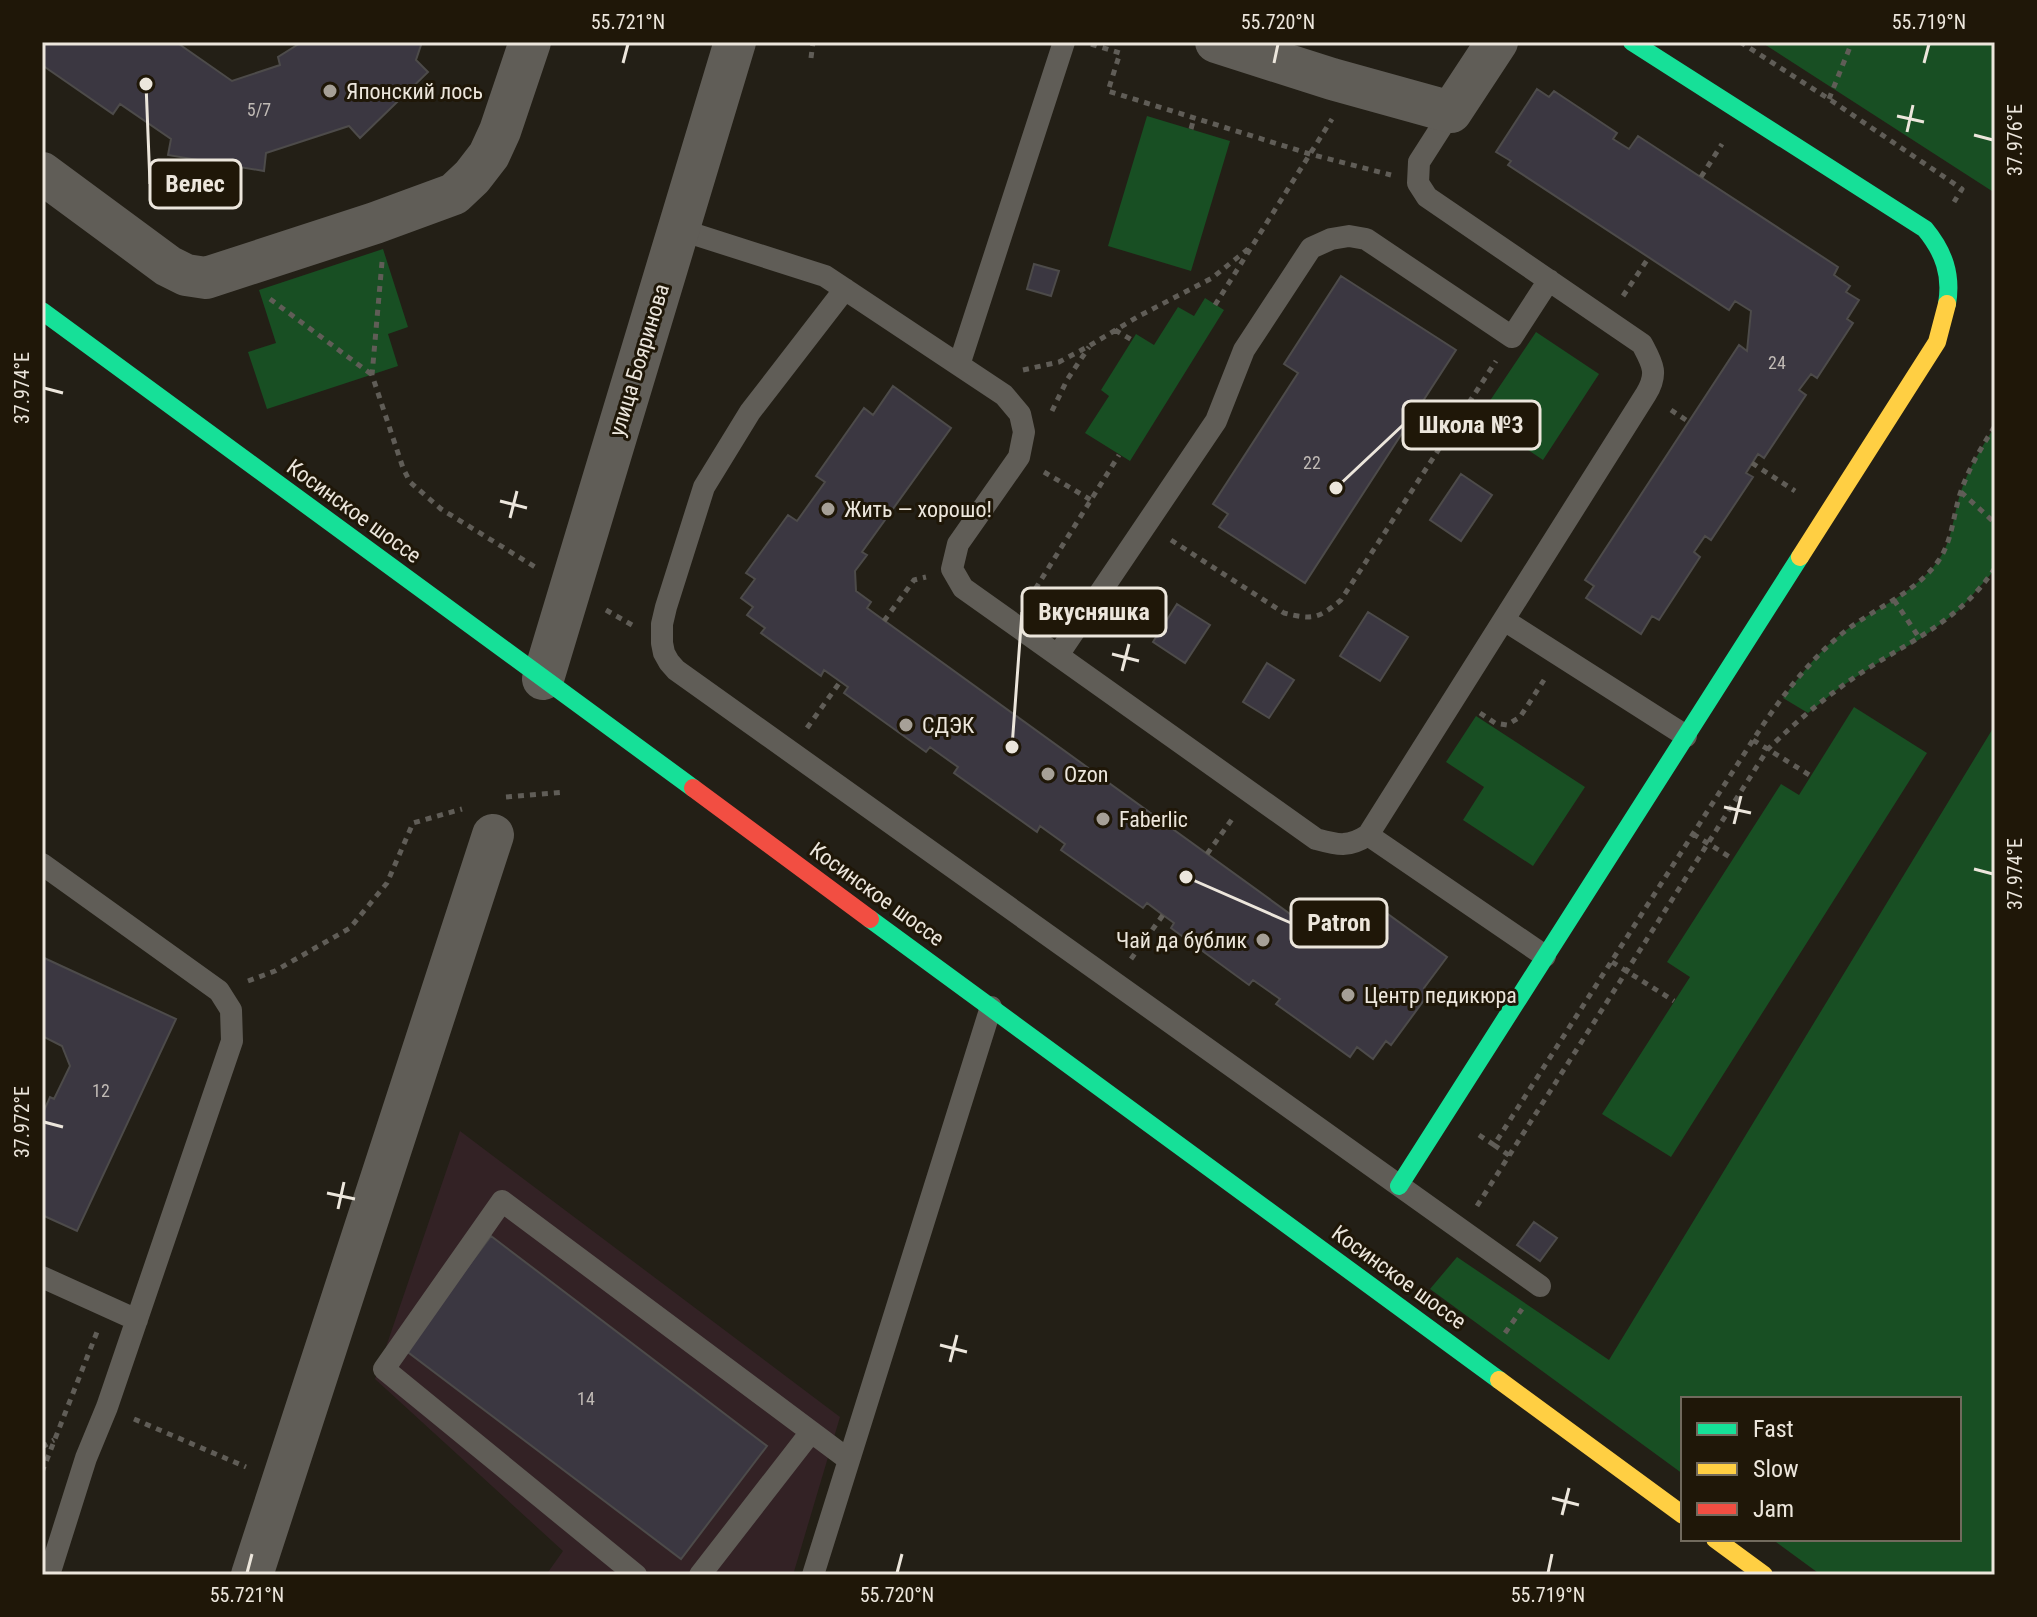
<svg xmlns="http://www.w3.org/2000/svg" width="2037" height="1617" viewBox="0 0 2037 1617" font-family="'Roboto Condensed',sans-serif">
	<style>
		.industrial { fill: #332225 }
		.green { fill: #184f23 }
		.building { fill: #3b3741; stroke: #4d4b4a; stroke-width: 2 }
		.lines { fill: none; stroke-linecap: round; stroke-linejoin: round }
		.path { stroke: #605d57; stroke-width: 5; stroke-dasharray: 6 6; stroke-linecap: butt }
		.lane { stroke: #605d57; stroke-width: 22 }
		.street { stroke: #605d57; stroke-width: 42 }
		.fast { stroke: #16e098; stroke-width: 18 }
		.slow { stroke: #ffcf43; stroke-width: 18 }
		.jam { stroke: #f24e42; stroke-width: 18 }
		.ticks { fill: none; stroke: #ece6dc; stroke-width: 3 }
		.poi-dot { fill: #a6a097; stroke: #1f1708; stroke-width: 3 }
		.labels { text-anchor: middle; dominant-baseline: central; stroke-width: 6; stroke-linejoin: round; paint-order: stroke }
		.number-label { font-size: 18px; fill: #c0bab5 }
		.poi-label { font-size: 22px; fill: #ece6dc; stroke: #1f1708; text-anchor: start }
		.street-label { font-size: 22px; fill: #ece6dc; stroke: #1f1708 }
		.leader { fill: none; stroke: #ece6dc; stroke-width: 3 }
		.callout-dot { fill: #ece6dc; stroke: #1f1708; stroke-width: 3 }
		.callout { fill: #1f1708; stroke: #ece6dc; stroke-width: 3 }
		.callout-label { font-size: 24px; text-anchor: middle; font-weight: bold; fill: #ece6dc }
		.neatline { fill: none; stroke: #ece6dc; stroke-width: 3 }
		.ticks-label { font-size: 20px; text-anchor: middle; fill: #ece6dc }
	</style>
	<rect width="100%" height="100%" fill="#231f16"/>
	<path class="industrial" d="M460 1131 840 1417 793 1575H546L563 1551 375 1379Z"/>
	<path class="green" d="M1761 42H1995V193Z
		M1147 116 1230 141 1191 271 1108 246Z
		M383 249 408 327 388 334 398 366 267 409 248 352 276 343 259 290Z
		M1205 298 1224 310 1130 461 1085 433 1109 396 1101 390 1136 334 1154 345 1178 307 1194 316Z
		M1536 332 1599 374 1543 460 1479 417Z
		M1995 426V568L1991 574 1958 611 1920 639 1876 664 1839 688 1808 713 1783 698C1800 676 1818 652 1841 634 1873 609 1913 595 1938 561 1953 540 1953 515 1961 491 1969 468 1982 447 1995 426Z
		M1854 707 1927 753 1671 1157 1602 1114 1690 977 1667 962 1781 784 1799 795Z
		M1476 716 1585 787 1533 866 1463 820 1484 787 1446 762Z
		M1995 725V1575H1821L1772 1539H1959V1399H1683V1474L1430 1289 1457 1257 1609 1360Z"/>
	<path class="building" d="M42 42H176L232 81 280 65 278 57 302 42H422L416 60 428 72 360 138 349 126 266 153 264 171 168 155 171 139 120 104 113 114 42 65Z
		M1537 89 1549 97 1554 91 1617 133 1613 139 1629 149 1638 136 1838 267 1834 275 1850 286 1846 292 1859 300 1847 319 1853 323 1817 378 1811 374 1799 390 1806 395 1764 458 1758 454 1746 473 1753 477 1711 540 1705 536 1694 552 1700 557 1659 620 1652 616 1641 634 1586 598 1594 586 1585 580 1739 345 1747 351 1751 311 1735 301 1729 310 1508 165 1511 161 1496 152Z
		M1034 264 1059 271 1051 296 1027 289Z
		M1341 276 1456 350 1305 583 1219 527 1228 514 1213 504 1298 373 1284 364Z
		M893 386 951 428 862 552 867 555 855 571 856 591 871 602 867 608 1322 937 1325 933 1339 943 1358 940 1371 923 1375 926 1385 912 1447 957 1424 988 1430 992 1391 1045 1386 1041 1373 1059 1357 1047 1350 1057 1276 1004 1280 999 1253 980 1249 985 1171 928 1174 923 1163 915 1147 903 1143 908 1061 850 1065 844 1040 826 1037 832 954 773 958 767 930 747 926 752 844 693 848 687 824 670 821 676 761 633 765 628 747 615 753 607 741 598 755 579 746 573 788 515 797 521 825 482 816 476 864 408 873 415Z
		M1461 474 1492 495 1461 541 1430 520Z
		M1177 604 1210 625 1185 663 1153 642Z
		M1368 612 1408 637 1380 681 1340 656Z
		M1267 663 1294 680 1269 718 1243 702Z
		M42 957 176 1019 77 1231 42 1215V1115L50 1097 54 1099 70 1066 62 1046 42 1036Z
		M1534 1222 1557 1238 1540 1261 1517 1245Z
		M491 1236 767 1446 681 1559 405 1350Z"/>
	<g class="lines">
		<path class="path" d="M1740 42 1829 99 1962 189 1954 202
			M1091 44 1120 53 1108 91 1310 154 1391 175
			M811 58 813 42
			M1829 99 1852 42
			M1191 129 1194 118
			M1701 177 1722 144
			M382 262 372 375 403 468 410 482 441 509 535 567
			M1623 296 1649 257
			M270 299 371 374
			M1215 305 1332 119
			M1115 330 1132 340
			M1023 370 1059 362 1089 346 1139 316 1212 278 1248 249
			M1671 410 1689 422
			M1052 411 1067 380 1089 347
			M1752 463 1795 491
			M1044 472 1091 500
			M1961 492 1995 523
			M1171 540 1284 613C1313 620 1318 619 1341 600L1496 361
			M1029 599 1119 455
			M1894 600 1920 639
			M606 610 632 625
			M884 621 914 580 926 577
			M1480 713 1495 723 1507 725 1520 717 1544 680
			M807 728 840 682
			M1753 740 1811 776
			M506 797 565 792
			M1693 834 1733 859
			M1207 854 1235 815
			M1131 959 1163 915
			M1612 962 1674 1001
			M248 981 275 971 350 928 387 883 413 823 462 809
			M1479 1135 1494 1145 1753 740C1777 703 1804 666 1838 637 1870 609 1914 596 1939 560 1953 539 1953 514 1961 491 1969 468 1982 446 1995 426
			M1494 1145 1510 1156
			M1477 1206 1768 749C1801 717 1836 688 1875 664 1921 636 1964 615 1995 568
			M1505 1333 1522 1309
			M134 1419 246 1467
			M42 1447 54 1440
			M42 1472 97 1332"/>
		<path class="lane" d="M678 229 825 276 1004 395 1020 414 1024 432 1019 457 958 544 952 569 963 588 1316 839C1338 845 1348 848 1368 835L1545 956
			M845 289 750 412 704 487 666 607 662 624V643L664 653 669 662 676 670 1540 1286
			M959 365 1064 42
			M1504 620 1686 736
			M1058 655 1216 421 1244 350 1311 248 1331 239 1349 236 1366 239 1512 337 1549 280
			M1368 835 1646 394C1659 373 1652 363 1642 344L1427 197 1418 183 1419 162 1451 112
			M42 864 219 991 231 1010 232 1041 107 1407 86 1458 49 1575
			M42 1277 137 1320
			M636 1575 384 1369 502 1201 849 1460
			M700 1575 811 1432
			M813 1575 991 1007"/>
		<path class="street" d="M1216 42 1332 79 1451 112 1497 42
			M42 173 168 266 186 275 206 278 375 223 454 194 472 177 489 155 500 131 530 42
			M543 679 735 42
			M252 1575 493 835"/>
		<path class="fast" d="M1632 42 1925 229C1944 252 1952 275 1947 304
			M42 311 693 788
			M870 919 1499 1380
			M1399 1186 1800 557"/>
		<path class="slow" d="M1800 557 1937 342 1947 304
			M1499 1380 1683 1515
			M1715 1539 1764 1575"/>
		<path class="jam" d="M693 788 870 919"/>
	</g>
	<path class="ticks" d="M623 63 628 44M1274 63 1278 44M1924 63 1929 44M1897 116 1924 122M1907 132 1913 105M1974 135 1993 140M44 388 63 393M500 501 527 508M510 518 517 491M1112 654 1139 661M1122 671 1129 644M1724 807 1751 813M1734 824 1741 796M1974 869 1993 874M44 1122 63 1127M327 1193 355 1199M338 1209 344 1182M940 1345 967 1352M950 1362 957 1335M1552 1498 1579 1505M1562 1515 1569 1488M247 1573 252 1554M897 1573 902 1554M1548 1573 1552 1554"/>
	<g class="poi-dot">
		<circle cx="330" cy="91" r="8"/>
		<circle cx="828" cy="509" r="8"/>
		<circle cx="906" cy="725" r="8"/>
		<circle cx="1048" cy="774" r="8"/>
		<circle cx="1103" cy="819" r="8"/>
		<circle cx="1263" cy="940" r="8"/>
		<circle cx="1348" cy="995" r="8"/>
	</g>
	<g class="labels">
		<g class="number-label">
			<text x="259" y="109">5/7</text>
			<text x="1777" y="362">24</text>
			<text x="1312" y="462">22</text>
			<text x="101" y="1090">12</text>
			<text x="586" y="1398">14</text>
		</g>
		<g class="poi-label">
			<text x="346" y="91">Японский лось</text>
			<text x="844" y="509">Жить — хорошо!</text>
			<text x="922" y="725">СДЭК</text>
			<text x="1064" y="774">Ozon</text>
			<text x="1119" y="819">Faberlic</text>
			<text x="1247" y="940" text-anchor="end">Чай да бублик</text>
			<text x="1364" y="995">Центр педикюра</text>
		</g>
		<g class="street-label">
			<text transform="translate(639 360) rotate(-73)">улица Бояринова</text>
			<text transform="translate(354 511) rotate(36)">Косинское шоссе</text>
			<text transform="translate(877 894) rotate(36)">Косинское шоссе</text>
			<text transform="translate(1399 1277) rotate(36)">Косинское шоссе</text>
		</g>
	</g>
	<path class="leader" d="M146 84L150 184M1336 488L1403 425M1012 747L1022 612M1186 877L1291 923"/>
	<g class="callout-dot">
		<circle cx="146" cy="84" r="8"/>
		<circle cx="1336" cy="488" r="8"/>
		<circle cx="1012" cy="747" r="8"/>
		<circle cx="1186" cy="877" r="8"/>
	</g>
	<g class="callout">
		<rect x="150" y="160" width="91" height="48" rx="8"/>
		<rect x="1403" y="401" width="137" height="48" rx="8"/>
		<rect x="1022" y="588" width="144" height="48" rx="8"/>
		<rect x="1291" y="899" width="96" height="48" rx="8"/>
	</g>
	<g class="callout-label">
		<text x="195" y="192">Велес</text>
		<text x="1471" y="433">Школа №3</text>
		<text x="1094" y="620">Вкусняшка</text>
		<text x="1339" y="931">Patron</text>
	</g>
	<rect width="2037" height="1617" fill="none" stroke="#1f1708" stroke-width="88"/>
	<rect x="1681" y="1397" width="280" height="144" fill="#1f1708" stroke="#716a5d" stroke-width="2"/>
	<rect x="1697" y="1423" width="40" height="12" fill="#16e098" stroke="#716a5d" stroke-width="2"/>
	<text x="1753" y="1437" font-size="24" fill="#ece6dc">Fast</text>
	<rect x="1697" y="1463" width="40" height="12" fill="#ffcf43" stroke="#716a5d" stroke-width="2"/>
	<text x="1753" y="1477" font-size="24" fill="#ece6dc">Slow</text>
	<rect x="1697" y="1503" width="40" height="12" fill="#f24e42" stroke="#716a5d" stroke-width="2"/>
	<text x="1753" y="1517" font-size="24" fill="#ece6dc">Jam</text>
	<rect x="44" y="44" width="1949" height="1529" class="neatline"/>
	<g class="ticks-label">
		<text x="628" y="29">55.721°N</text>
		<text x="1278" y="29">55.720°N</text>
		<text x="1929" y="29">55.719°N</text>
		<text transform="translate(2015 140) rotate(-90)" y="7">37.976°E</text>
		<text transform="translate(22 388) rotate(-90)" y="7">37.974°E</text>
		<text transform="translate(2015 874) rotate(-90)" y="7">37.974°E</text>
		<text transform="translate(22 1122) rotate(-90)" y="7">37.972°E</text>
		<text x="247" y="1602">55.721°N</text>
		<text x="897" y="1602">55.720°N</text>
		<text x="1548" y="1602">55.719°N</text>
	</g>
</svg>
